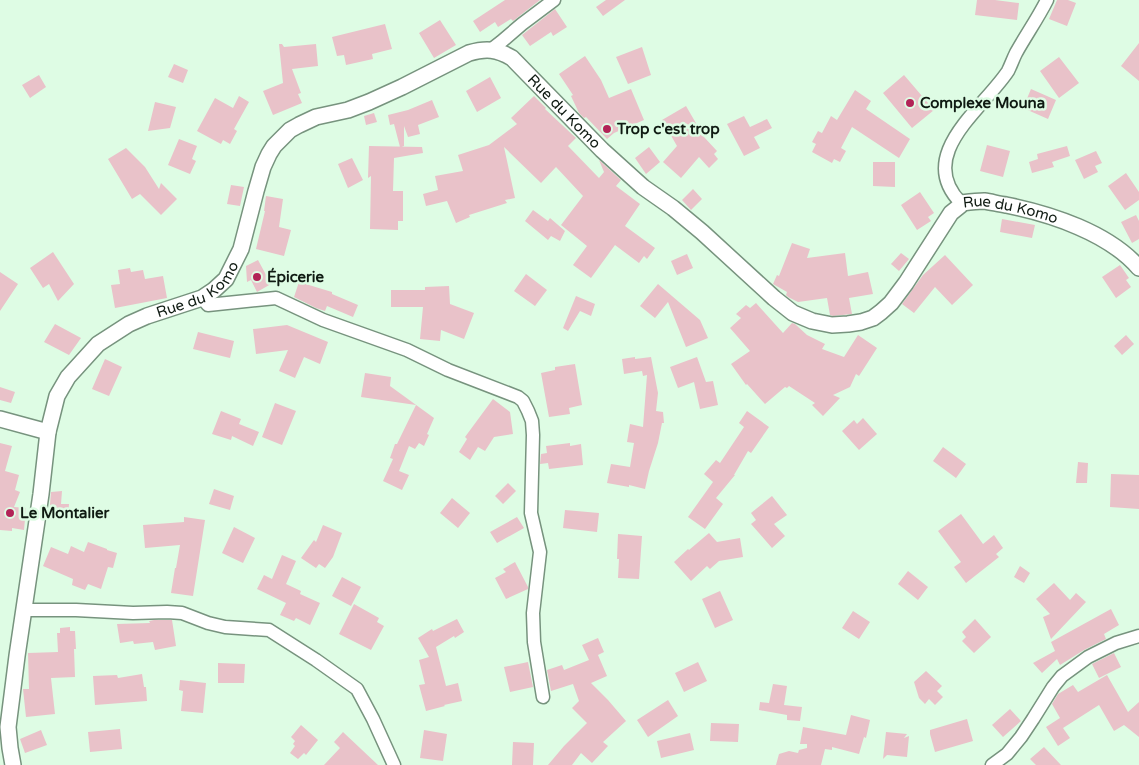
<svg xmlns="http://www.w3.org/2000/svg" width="1139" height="765" viewBox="0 0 1139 765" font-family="'Varela Round',sans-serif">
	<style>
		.building { fill: #e9c2c9 }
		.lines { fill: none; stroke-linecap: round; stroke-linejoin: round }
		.minor-casing { stroke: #77937e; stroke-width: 15 }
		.tertiary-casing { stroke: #77937e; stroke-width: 18 }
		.minor { stroke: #fff; stroke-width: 12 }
		.tertiary { stroke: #fff; stroke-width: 15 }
		.poi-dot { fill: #b22357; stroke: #defce4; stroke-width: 2 }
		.labels { text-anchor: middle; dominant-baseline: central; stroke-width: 5; stroke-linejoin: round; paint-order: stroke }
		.poi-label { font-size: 15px; font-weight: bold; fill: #0f1a12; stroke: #defce4; text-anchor: start }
		.street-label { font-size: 15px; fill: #0f1a12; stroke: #defce4 }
	</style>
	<rect width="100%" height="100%" fill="#defce4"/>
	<path class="building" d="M505 0H540L513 21 511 19 498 27 495 22 480 32 473 21Z
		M606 0H625L603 16 596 7Z
		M977 0H995L1019 3 1017 20 975 15Z
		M1057 0H1068L1076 3 1067 26 1049 19Z
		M555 9 567 27 553 36 551 32 530 46 522 35Z
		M440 20 456 45 434 58 419 33Z
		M385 24 392 49 372 54 373 59 346 65 344 55 337 56 332 37Z
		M1139 43V81L1121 66Z
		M279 44H282L284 47 316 44 318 66 292 69 301 93 298 94 302 103 273 115 263 91 283 83Z
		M642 47 651 75 628 84 616 57Z
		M585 56 601 80 609 98 631 89 644 120 614 133 607 139 586 117 584 118 579 113 571 96 573 95 559 74Z
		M1059 57 1079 83 1059 98 1040 71Z
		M174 64 188 70 183 83 168 77Z
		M39 75 46 87 30 98 22 85Z
		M904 75 934 110 912 128 883 93Z
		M490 77 501 98 477 112 466 91Z
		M1031 89 1056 100 1048 119 1023 108Z
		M855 90 871 101 866 109 910 139 899 158 852 127 841 148 846 151 840 162 834 159 832 163 812 152 816 144 812 142 818 131 822 133 831 116 837 120Z
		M239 96 249 102 234 129 237 131 230 144 223 140 221 144 197 131 215 98 233 108Z
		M534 96 546 108 545 109 576 138 568 146 599 178 604 172 599 160 621 180 616 186 640 204 625 226 655 248 647 259 644 256 639 263 615 245 591 278 573 265 587 246 561 225 583 196 556 167 541 183 504 147 515 198 505 200 507 203 469 215 470 217 456 223 447 201 426 206 423 194 438 190 435 176 463 171 458 155 489 145 517 124 511 118Z
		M432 100 439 117 418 125 420 134 408 137 404 126V146L400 147 394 124 390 125 388 115 408 110Z
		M155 102 176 107 170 128 148 131Z
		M686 106 704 137 717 151 714 154 718 159 709 168 699 157 681 178 663 162 677 146 662 120Z
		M374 113 377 122 366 125 364 116Z
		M744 116 750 127 767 119 772 128 754 137 760 148 744 156 727 124Z
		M179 139 197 146 192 159 196 161 190 174 168 165Z
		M987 145 1010 151 1003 177 980 171Z
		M369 146 422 147 423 153 394 158 393 191H403V221H398V230L370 229 371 176 368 178Z
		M1067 146 1070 156 1052 162 1054 167 1032 173 1029 162 1038 159 1037 154Z
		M649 147 660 162 646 174 635 158Z
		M126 148 145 167 159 189 161 183 177 199 161 215 140 194 132 199 108 159Z
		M1096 151 1102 163 1095 166 1098 172 1084 179 1075 160Z
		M352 158 363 180 348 188 338 164Z
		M873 162H895V187L873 186Z
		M1126 173 1139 192V200L1125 210 1108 186Z
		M231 185 244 187 240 206 227 204Z
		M693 189 702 199 691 210 682 200Z
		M920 192 934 213 928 217 931 221 917 230 901 205Z
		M266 196 283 199 279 227 291 230 284 256 256 249 265 211H264Z
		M533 210 548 221 550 218 565 231 560 241 551 236 548 240 525 221Z
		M1136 215 1139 221V239L1132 243 1121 222Z
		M1002 219 1035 225 1032 238 1000 232Z
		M792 243 810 249 807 258 845 253 848 276 868 272 873 294 849 298 852 314 833 316 830 315 827 298 798 302 788 297 786 295 787 292 773 284 777 275 779 276Z
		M53 252 74 284 58 301 49 284 43 288 30 268Z
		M901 253 909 259 899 271 891 264Z
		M687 254 693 268 677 275 671 261Z
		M945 255 973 285 952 305 935 287 914 313 902 304 923 275Z
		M258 260 271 284 257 292 251 280 247 282 246 266Z
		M1120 265 1129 278 1126 280 1131 287 1116 298 1102 277Z
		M130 268 131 272 143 270 145 279 163 276 167 298 115 308 111 285 120 284 118 270Z
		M0 272 18 284 0 311Z
		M526 274 547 290 535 306 514 291Z
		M299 282 332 292V294L358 305 353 317 327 306 325 311 316 308 294 297Z
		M658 284 700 320 708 338 686 347 668 302 655 318 640 306Z
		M449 286 450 304 474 313 464 339 441 330 440 341 420 339 423 307H391V290H425V287Z
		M576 296 595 304 591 316 580 311 568 331 563 328Z
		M756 303 783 333 792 323 795 324 807 335 825 344 822 349 844 357 858 335 877 348 859 376 856 374 850 387 833 395 840 398 823 416 812 405 815 403 789 386 787 388 785 387 765 404 747 384 746 385 731 364 750 351 730 328 741 318 736 314 746 305 750 308Z
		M55 324 81 338 69 355 44 342Z
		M287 325 328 342 320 364 304 357 295 378 279 371 288 350 256 354 253 329Z
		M198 332 234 341 230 358 193 349Z
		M1126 335 1134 344 1122 355 1114 346Z
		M635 357V359L651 357 658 393 656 411 663 412 664 423H662L658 443 649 471 645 489 629 485V487L607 483 611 464 630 467 634 443 627 442 630 424 643 427 647 375 643 376 642 371 624 374 622 359Z
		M697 357 706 382 713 381 718 405 700 409 694 382 678 388 670 367Z
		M105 359 122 367 109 396 92 389Z
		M575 364 582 405 569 408 570 414 549 417 541 373 555 370V367Z
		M365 373 391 377 390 386 434 418 427 434 429 435 424 446 419 443 415 449 409 446 399 471 409 475 402 490 383 481 393 459 390 458 395 444H397L416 405 361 397Z
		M0 387 15 392 11 403 0 400Z
		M493 399 510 412 513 434 494 437 485 451 478 447 470 460 459 452 467 439 465 437Z
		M275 403 296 411 282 445 262 437Z
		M221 411 241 419 239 424 259 432 253 446 232 436 231 440 212 434Z
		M747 411 769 427 751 453 748 451 734 475H735L716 498 723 504 705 529 688 517 713 482 704 474 716 460 720 463 744 427 739 423Z
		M863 418 877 434 859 450 842 431 854 420 857 424Z
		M0 443 12 446 5 471 19 475 15 490 20 492 14 507 26 508 24 530 12 528V531L0 530Z
		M570 443V446L581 444 583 465 549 469 548 463 540 464 541 454 547 453 546 446Z
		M943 447 966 464 956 478 933 461Z
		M1078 462 1088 463 1087 483H1076Z
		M1111 474 1139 475V509L1110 507Z
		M508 483 516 491 503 504 495 496Z
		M214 489 234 496 230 510 209 504Z
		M62 491 61 504H69L68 518 49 517 51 492Z
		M772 496 787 515 774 524 785 536 772 548 751 524 756 520 751 513Z
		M452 498 470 513 458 528 440 513Z
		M565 510 599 513 597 532 563 528Z
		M961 514 983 544 994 535 1003 548 996 554 999 557 966 583 954 567 961 562 938 531Z
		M184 517 205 520 193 596 171 593 175 568H176L180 545 145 548 143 525 184 522Z
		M517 517 524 528 497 543 490 532Z
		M323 525 342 533 333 557 325 568 319 564 316 568 301 558 314 540 316 542Z
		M234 527 255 538 243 563 222 553Z
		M709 533 717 542 740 538 743 557 719 561 710 569 707 566 691 581 674 562 688 549 689 550Z
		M618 534 642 536 639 579 618 578 619 559H617Z
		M88 542 107 549V550L117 553 113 568 108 567 101 589 88 584 85 590 72 585 73 579 43 566 51 547 68 554 71 546 84 552Z
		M282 555 296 561 286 584 301 591 300 594 320 603 310 625 296 618 294 621 280 615 286 603 257 589 264 575 272 579Z
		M515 562 528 587V589L506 599 495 578 506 572 503 569Z
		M1020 566 1030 573 1024 583 1014 577Z
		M908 571 928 587 918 600 898 584Z
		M342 577 361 587 351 606 332 596Z
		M1054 583 1070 600 1076 593 1086 602 1051 639 1043 617 1050 614 1036 599Z
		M720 591 733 620 715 628 702 599Z
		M354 604 379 618 377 622 384 626 371 650 339 634Z
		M1111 609 1119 625 1104 634 1106 639 1084 650 1060 665 1057 659 1042 673 1033 663 1055 651 1051 642Z
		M853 611 870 622 859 639 842 628Z
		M457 619 464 632 455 638 454 636 436 647 446 686 458 683 462 701 444 705 445 706 426 711 419 685 425 684 419 660 429 657 418 638 432 629 433 631Z
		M975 619 991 637 974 653 962 641 966 637 962 632Z
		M154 620H172L176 646 155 650 153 642 134 644 133 641 120 643 117 624 150 623 149 621Z
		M70 627V631H75L76 649H74L75 677 51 678 55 714 26 717 23 689H29L28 653 58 652 57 633H60V628Z
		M598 638 604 652 598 655 607 676 591 683 608 700 626 721 603 742 608 746 592 763 581 753 572 765H548L564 746 587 723 572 708 579 701 573 684 551 691 547 670 562 665 564 670 589 660 582 645Z
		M1114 653 1121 667 1099 678 1092 664Z
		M528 662 533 687 510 692 504 667Z
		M698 662 707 681 684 692 675 673Z
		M218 663 245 664 244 683H218Z
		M926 671 942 686 937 691 943 697 935 705 929 699 925 704 919 698 914 682Z
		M142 674 144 687H146L147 701 95 705 93 676 117 675 118 678Z
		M1107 675 1128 712 1139 702V737L1124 725 1114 731 1099 705 1063 728 1070 738 1058 746 1046 727 1060 718 1052 704 1058 694 1073 685 1078 692Z
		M180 680 206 683 203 713 181 711 183 691 179 690Z
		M773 684 787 686 784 705 802 707 800 721 787 720V715L759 710 760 702 769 703Z
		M668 700 678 716 648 737 637 720Z
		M1010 709 1021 721 1003 737 992 725Z
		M851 715 870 720 866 738 864 737 859 754 832 747V750L825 749 821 765H776L779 754 789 751 798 753 799 750 807 748V744H800L803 727 846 735Z
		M967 719 973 741 935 752 930 734V730Z
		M711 723 739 724 738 742 710 741Z
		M301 725 318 740 306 755 304 753 298 759 290 753 295 746 293 744 295 741 291 737Z
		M120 729 122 749 90 752 88 732Z
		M41 730 47 745 25 753 20 739Z
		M424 730 447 734 443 761 420 758Z
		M343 732 378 765H324L340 748 334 742Z
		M886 732 907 734 904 738 909 736 907 757 887 755 883 759Z
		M690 733 694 750 661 758 657 741Z
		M513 742 534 743 533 765H512Z
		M1044 747 1061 765H1036L1030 759Z"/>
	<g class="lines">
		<g class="minor-casing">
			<path id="minor" d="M492 49 501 42 522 24 554 0
				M961 203C914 155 983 109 1008 71 1011 65 1013 59 1016 53 1026 35 1038 18 1047 0
				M202 298 208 305 276 298 323 320 407 350 448 370 518 397 523 401 528 411 532 421 533 435 531 513 540 552 533 613 534 642 543 697
				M23 610H76L133 613 167 612 182 613 208 623 225 627 269 630 316 660 357 689 373 719 394 765
				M992 765 1007 754 1021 737 1033 719 1053 687 1062 676 1088 657 1116 643 1139 636"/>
		</g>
		<g class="tertiary-casing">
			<g id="tertiary">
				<path d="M0 419 48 432"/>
				<path id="s1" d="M13 765 10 748 8 727 17 656 41 494 48 432 57 396 68 377 98 344 129 324 147 316 202 298 214 290 226 279 241 249 256 191 263 167 269 154 274 146 290 130 299 125 316 117 348 110 369 102 402 87 469 53C486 48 497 49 512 58L602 150 643 187 673 208 702 232 774 298 793 313 812 321 832 325 848 324 861 322 873 318 881 312 891 303 906 283 951 213 961 205V203C969 202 976 201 984 201 991 202 999 204 1006 205 1051 214 1109 233 1139 268"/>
			</g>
		</g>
		<use href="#minor" class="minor"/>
		<use href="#tertiary" class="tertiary"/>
	</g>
	<g class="poi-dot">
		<circle cx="910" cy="103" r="5"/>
		<circle cx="607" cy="129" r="5"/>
		<circle cx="257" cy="277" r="5"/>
		<circle cx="10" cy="513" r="5"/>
	</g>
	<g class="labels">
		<g class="poi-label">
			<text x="920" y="103">Complexe Mouna</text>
			<text x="617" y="129">Trop c'est trop</text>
			<text x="267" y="277">Épicerie</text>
			<text x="20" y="513">Le Montalier</text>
		</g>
		<g class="street-label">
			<text stroke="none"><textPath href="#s1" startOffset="1065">Rue du Komo</textPath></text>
			<text stroke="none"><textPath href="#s1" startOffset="1650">Rue du Komo</textPath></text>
			<text stroke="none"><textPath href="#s1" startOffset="555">Rue du Komo</textPath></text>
		</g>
	</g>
</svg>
